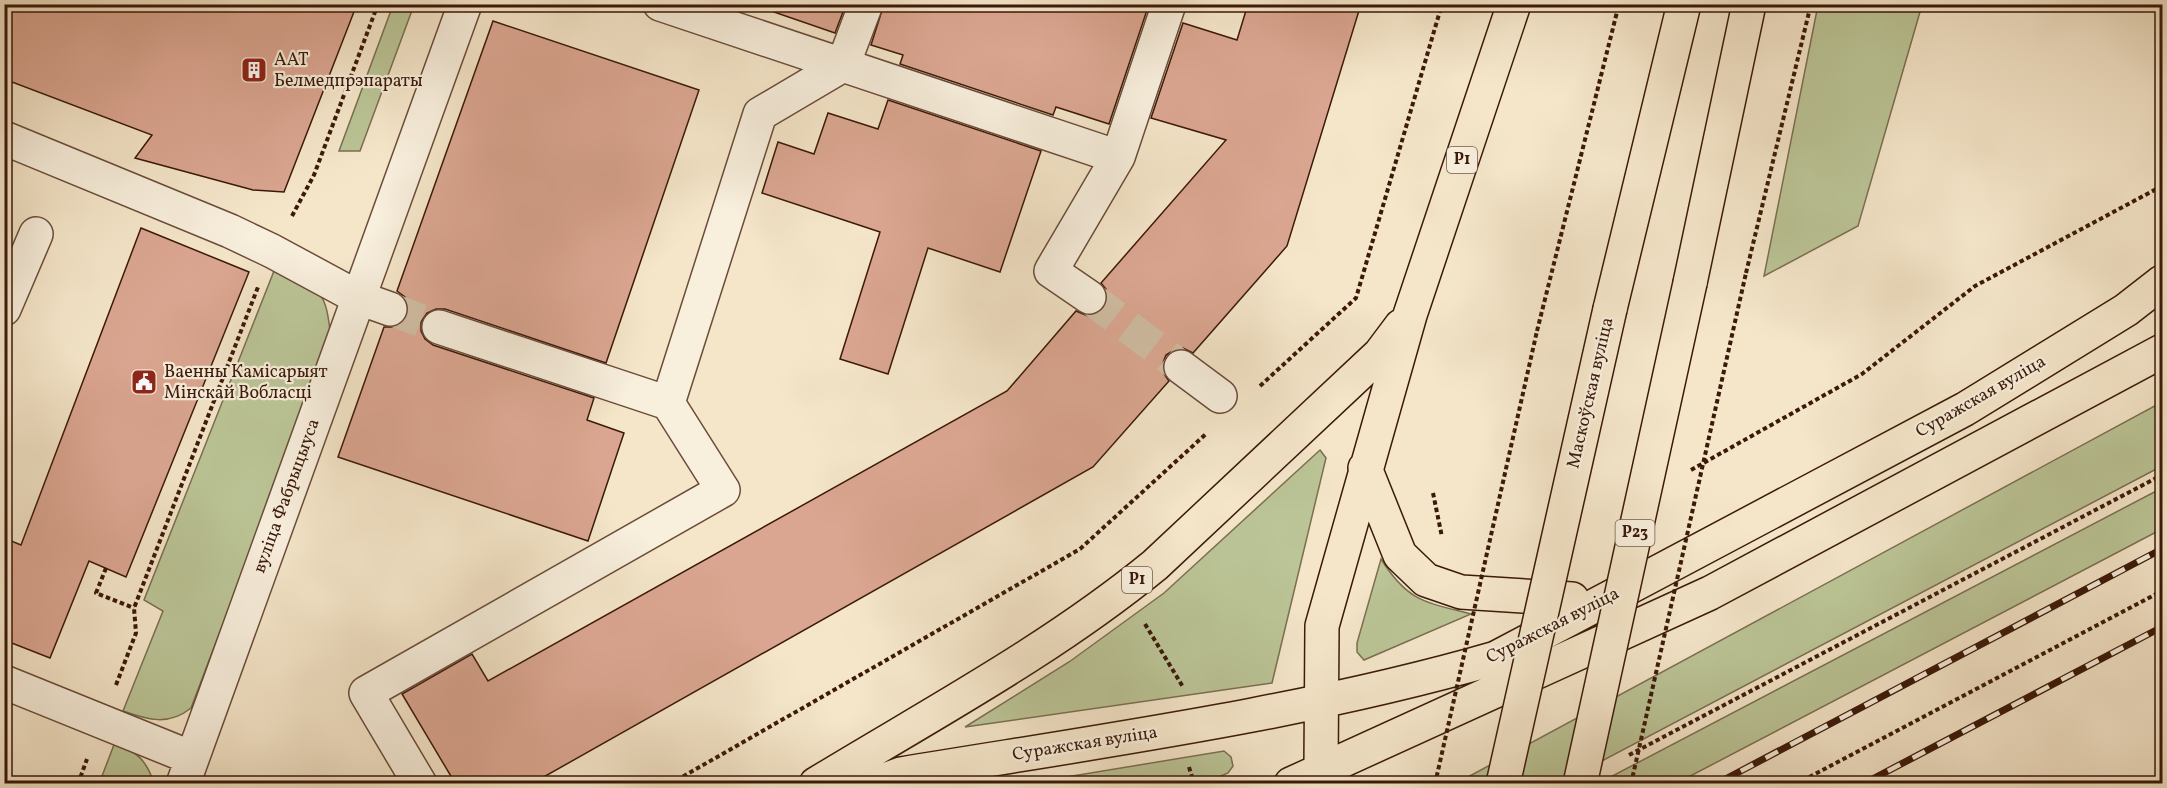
<svg xmlns="http://www.w3.org/2000/svg" width="2167" height="788" viewBox="0 0 2167 788" font-family="Vollkorn,serif">
	<style>
		.green { fill: #bbc597; stroke: #7b6f50; stroke-width: 1.5 }
		.building { fill: #dba691; stroke: #3b1909; stroke-width: 1.5 }
		.lines { fill: none; stroke-linecap: round; stroke-linejoin: round }
		.minor-tunnel { stroke: #d0bda3; stroke-width: 33; stroke-dasharray: 33 16; stroke-linecap: butt }
		.minor-casing { stroke: #6a4c39; stroke-width: 36 }
		.major-casing { stroke: #3b1909; stroke-width: 36 }
		.path { stroke: #3b1909; stroke-width: 4; stroke-dasharray: 4.5 3; stroke-linecap: butt }
		.minor { stroke: #f8efdd; stroke-width: 33 }
		.major { stroke: #f5e6ca; stroke-width: 33 }
		.rail-casing { stroke: #3b1909; stroke-width: 7 }
		.rail { stroke: #f8efdd; stroke-width: 4.5; stroke-dasharray: 14; stroke-linecap: butt }
		.major-bridge-casing { stroke: #3b1909; stroke-width: 36; stroke-linecap: butt }
		.path-bridge { stroke: #3b1909; stroke-width: 4; stroke-dasharray: 4.5 3; stroke-linecap: butt }
		.major-bridge { stroke: #f5e6ca; stroke-width: 33 }
		.labels { text-anchor: middle; dominant-baseline: central; stroke-width: 4.5; stroke-linejoin: round; paint-order: stroke }
		.shield { fill: #f8efdd; stroke: #745949; stroke-width: 1.5 }
		.shield-label { font-size: 16px; font-weight: bold; fill: #3b1909 }
		.poi-label { font-size: 18px; fill: #3b1909; stroke: #f8efdd; text-anchor: start }
		.street-label { font-size: 18px; fill: #3b1909; stroke: #f8efdd }
	</style>
	<rect width="100%" height="100%" fill="#f5e6ca"/>
	<filter id="stains"><feTurbulence type="fractalNoise" baseFrequency=".00333" numOctaves="4"/><feColorMatrix values="0 0 0 0 .2 0 0 0 0 .09 0 0 0 0 .02 0 0 0 .5 -.17"/></filter>
	<radialGradient id="worn" r=".72"><stop offset=".6" stop-color="#630" stop-opacity="0"/><stop offset="1" stop-color="#630" stop-opacity=".3"/></radialGradient>
	<path class="green" d="M393 5H414L360 151H339Z
		M1818 5H1922L1858 226 1764 276Z
		M274 271C321 288 326 288 331 340L191 708C169 726 148 720 123 711L163 611 144 600Z
		M2162 402V466L1560 783 1455 784Z
		M1320 450 1326 458 1272 683 965 727 1069 662 1164 593Z
		M2162 488V529L1677 783H1599Z
		M1381 559C1408 602 1425 602 1471 614L1364 660 1357 652V643Z
		M115 742C137 753 146 759 154 783L99 784Z
		M1224 751 1231 757 1233 766 1228 773 1205 783H1030Z"/>
	<path class="building" d="M4 4H357L284 192 253 190 135 158 152 135 4 79Z
		M772 4H846L835 33 771 11Z
		M884 4H1149L1109 124 1056 107 1053 115 900 64 903 55 871 45Z
		M1248 4H1361L1287 246 1193 353 1183 348 1174 350 1166 355 1162 365 1164 374 1169 381 1093 467 533 783H455L402 694 472 654 488 681 1007 391 1076 311 1088 316 1098 314 1104 308 1108 298 1106 289 1101 283 1226 140 1151 118 1183 23 1237 40Z
		M493 21 699 90 606 363 445 309H436L427 313 421 322V331L425 339 433 345 594 398 587 420 624 433 588 541 338 457 384 327H393L402 324 408 315V305L405 297 397 291Z
		M888 100 1041 151 1000 272 928 248 888 374 840 359 880 232 762 193 778 142 814 154 828 113 878 129Z
		M141 228 249 272 126 577 89 561 50 658 4 640V538L21 545Z"/>
	<g class="lines">
		<path class="minor-tunnel" d="M1089 297 1181 367
			M390 309 439 327"/>
		<g class="minor-casing">
			<path id="minor" d="M660 4 1118 157 1169 4
				M4 138 230 231 272 251 359 298 390 309
				M1089 297 1051 271 1118 157
				M4 309 36 234
				M1181 367 1220 396
				M668 403 760 114 843 65 866 4
				M4 682 192 758
				M183 784 465 4
				M420 784 366 693 723 490 668 403 439 327"/>
		</g>
		<g class="major-casing">
			<path id="major" d="M1690 283 1749 4
				M1610 309 1684 4
				M1365 468 1400 555 1426 580 1461 592 1572 599
				M1321 769 1322 626 1410 315 1514 4
				M816 784C931 714 1051 650 1155 565L1380 354 1401 326
				M874 784 901 774C1100 741 1302 714 1496 658L1965 409 2126 310 2162 282
				M1291 784 1710 593 2162 351"/>
		</g>
		<path class="path" d="M292 216 314 175 378 4
			M1746 273 1811 4
			M1537 331 1619 4
			M1260 386 1356 298 1442 4
			M1691 470 1862 374 1975 286 2162 186
			M1433 493 1442 537
			M106 568 96 593 134 608
			M1145 624 1183 687
			M116 685 136 633 134 608 258 287
			M1629 755 2162 475
			M1189 767 1192 777
			M78 784 87 759
			M670 784 1080 549 1207 433
			M1796 784 2162 591"/>
		<use href="#minor" class="minor"/>
		<use href="#major" class="major"/>
		<g class="rail-casing">
			<path id="rail" d="M1716 784 2162 549
				M1863 784 2162 627"/>
		</g>
		<use href="#rail" class="rail"/>
		<g class="major-bridge-casing">
			<path id="major-bridge" d="M1503 784 1610 309
				M1580 784 1690 283"/>
		</g>
		<path class="path-bridge" d="M1435 784 1537 331
			M1631 784 1746 273"/>
		<use href="#major-bridge" class="major-bridge"/>
	</g>
	<defs>
		<g id="building-square" transform="scale(1.35)"><rect x="-9" y="-9" width="18" height="18" rx="4" fill="#8f2418" stroke="#f8efdd"/><path d="M-4-6H4V6H1V3H-1V6H-4ZM-2.5-4.3h1.7v1.8h-1.7ZM.8-4.3h1.7v1.8H.8ZM-2.5-1h1.7V.8h-1.7ZM.8-1h1.7V.8H.8Z" fill="#fff"/></g>
		<g id="civic-square" transform="scale(1.35)"><rect x="-9" y="-9" width="18" height="18" rx="4" fill="#8f2418" stroke="#f8efdd"/><path d="M-.6-6.5H3V-4.5H.6V-3L4-1V1h2V6H-6V1h2V-1L-.6-3ZM-1.2 2.5V6h2.4V2.5Z" fill="#fff"/></g>
	</defs>
	<g fill-rule="evenodd">
		<use href="#building-square" x="254" y="70"/>
		<use href="#civic-square" x="144" y="382"/>
	</g>
	<g class="labels">
		<g class="shield">
			<rect x="1447" y="147" width="30" height="26" rx="4.5"/>
			<rect x="1615.5" y="520" width="39" height="26" rx="4.5"/>
			<rect x="1122" y="567" width="30" height="26" rx="4.5"/>
		</g>
		<g class="shield-label">
			<text x="1462" y="160">Р1</text>
			<text x="1635" y="533">Р23</text>
			<text x="1137" y="580">Р1</text>
		</g>
		<g class="poi-label">
			<text x="274" y="60">ААТ<tspan x="274" dy="21">Белмедпрэпараты</tspan></text>
			<text x="164" y="372">Ваенны Камісарыят<tspan x="164" dy="21">Мінскай Вобласці</tspan></text>
		</g>
		<g class="street-label">
			<text transform="translate(1591 393) rotate(-77)">Маскоўская вуліца</text>
			<text transform="translate(1981 397) rotate(-30)">Суражская вуліца</text>
			<text transform="translate(287 496) rotate(-70)">вуліца Фабрыцыуса</text>
			<text transform="translate(1553 626) rotate(-27)">Суражская вуліца</text>
			<text transform="translate(1085 744) rotate(-9)">Суражская вуліца</text>
		</g>
	</g>
	<rect width="2167" height="788" fill="none" stroke="#f5e6ca" stroke-width="24"/>
	<rect x="6" y="6" width="2155" height="776" fill="none" stroke="#3b1909" stroke-width="3"/>
	<rect x="12" y="12" width="2143" height="764" fill="none" stroke="#3b1909" stroke-width="1.5"/>
	<rect width="100%" height="100%" filter="url(#stains)"/>
	<rect width="100%" height="100%" fill="url(#worn)"/>
</svg>
